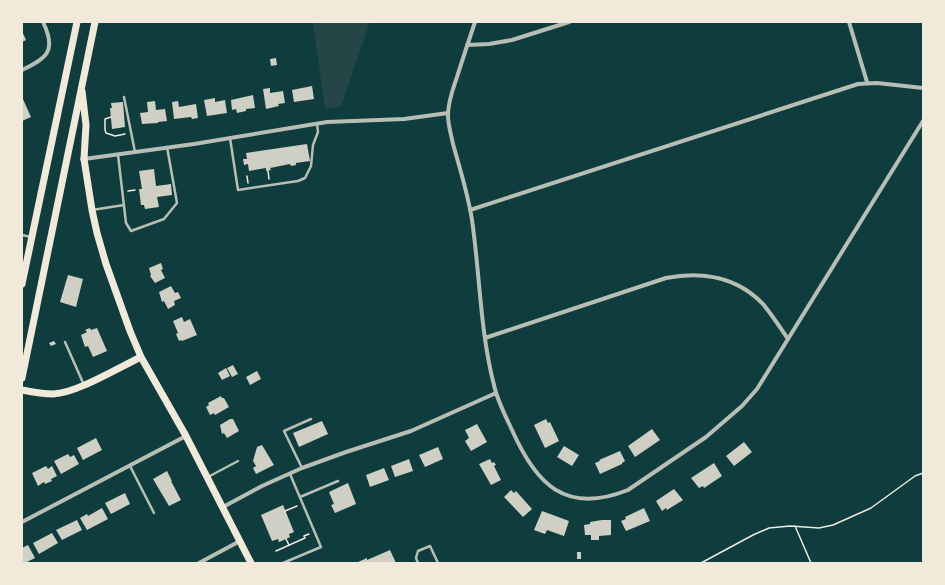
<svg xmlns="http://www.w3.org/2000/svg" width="945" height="585" viewBox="0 0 945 585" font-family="'Asap Condensed',sans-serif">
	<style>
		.green { fill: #244646 }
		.building { fill: #cfcfc3 }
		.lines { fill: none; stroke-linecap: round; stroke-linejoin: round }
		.path { stroke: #f1e9da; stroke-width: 1.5 }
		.service { stroke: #b8beb3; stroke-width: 2.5 }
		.minor { stroke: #b8beb3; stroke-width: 4 }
		.secondary { stroke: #f1e9da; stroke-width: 7 }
		.primary { stroke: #f1e9da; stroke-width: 7 }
	</style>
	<rect width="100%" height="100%" fill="#0f3d3e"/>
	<path class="green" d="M313 22H370L341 106 325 109Z"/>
	<path class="building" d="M22 31 26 40 22 42Z
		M276 58 277 65 271 66 270 59Z
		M312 86 314 99 294 102 292 90Z
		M270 88V93L283 91 285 103 278 104 279 106 266 109 263 89Z
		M253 95 255 108 246 109V111L237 113 236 109 232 110 231 100Z
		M22 97 31 117 22 121Z
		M215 98V102L225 100 227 113 207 116 204 100Z
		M155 101 156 110 165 109 167 121 158 122V123L142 124 140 113 148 112 147 102Z
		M178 101 179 107 196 104 198 118 192 119 191 117 174 119 172 102Z
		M123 102 125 127 112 129 110 108H112L111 103Z
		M307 144 310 161 296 163V165L291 166 290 164 270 168 271 170 266 171V168L249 171 248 164 244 165 243 159H247L246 153Z
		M154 169 156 186 171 184 172 195 157 197 159 207 145 209 144 205H141L139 189H142L139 171Z
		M161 263 163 269 161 270 165 278 155 283 150 276 151 275 149 268Z
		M68 275 83 279 76 307 60 302Z
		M171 286 175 293 178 292 181 298 174 301 175 305 168 309 164 301 162 302 159 292Z
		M182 317 184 322 190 319 197 335 182 341 181 340 179 341 176 334 178 333 173 321Z
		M90 328 91 330 97 328 107 351 93 357 88 346 85 347 81 335 87 332 85 330Z
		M54 341 56 344 51 346 49 343Z
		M233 365 238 374 232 377 227 368Z
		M226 368 230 376 222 380 218 373Z
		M257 371 261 379 250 385 246 377Z
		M221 396 222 398H224L229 407 215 415 214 413 210 415 206 407 209 405 208 403Z
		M230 419H233L239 431 227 438 224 433 222 434 220 425Z
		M546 419 548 423 550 422 559 441 545 448 534 425Z
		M322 421 328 434 299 447 293 433Z
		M477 424 487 442 471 451 465 441 469 438 465 430Z
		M652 429 660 440 635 457 628 446Z
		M96 438 102 450 83 460 77 448Z
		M744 442 752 452 734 466 726 456Z
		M262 445 274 465 256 474 253 468 256 466 253 461 257 447Z
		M564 446 579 455 572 466 557 457Z
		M438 447 443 459 425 467 419 455Z
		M620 451 625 461 622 463V464L600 474 595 463 600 461 599 460Z
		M68 454 70 457 74 455 79 464 61 474 54 461Z
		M409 459 413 471 395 477 391 466Z
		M490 459 492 463 494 462 496 465 494 466 501 480 491 485 479 464Z
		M714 463 722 476 704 488 703 486 699 488 691 478Z
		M46 466 48 469 52 466 57 476 51 479 52 481 45 484 44 482 38 486 32 473Z
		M384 468 389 480 370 487 366 475Z
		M167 471 172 481H171L181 500 169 506 153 479Z
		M348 483 356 504 335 513 331 505 334 504 329 492Z
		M674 489 683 500 667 510 666 508 662 511 656 501Z
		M511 490 514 493 516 491 532 509 523 517 504 497Z
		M125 493 130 504 111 514 105 503Z
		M283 505 294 532 289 534 290 537 286 539 279 542 278 539 272 541 261 515Z
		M102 508 108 519 87 530 80 518 87 514 88 516Z
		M644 508 650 521 626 531 621 521 626 519 625 517Z
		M542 511 569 521 564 536 547 530 545 534 534 530Z
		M77 520 82 530 62 540 56 530Z
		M602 520H611V535L599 536V540H591V535H585L584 525 590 524V522Z
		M52 533 58 543 39 554 33 543Z
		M28 545 35 558 25 563H22V548Z
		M390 550 396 563H356L367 558V560Z
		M577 552H581V559H577Z"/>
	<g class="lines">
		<path class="path" d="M111 117 105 119V130L106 133 115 136 125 134
			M268 171 269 179
			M247 176 248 183
			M128 191 135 190
			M285 511 297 506
			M795 526 811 563
			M286 539 289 545
			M276 551 305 538 304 536 309 534
			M701 563 753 535 769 528 790 526 819 528 833 525 871 508 915 476 923 473"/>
		<path class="service" d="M124 97 135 152
			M230 138 238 190 298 181 305 178 311 166 313 145 318 132 317 124
			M118 155 126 223 131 231 164 219 177 203 167 147
			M92 210 124 205
			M22 235 31 237
			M65 342 84 385
			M130 466 154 513
			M302 468 284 431 311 419
			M208 477 238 461
			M300 497 338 481
			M283 563 321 547 290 474
			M418 563 416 558 418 551 430 546 438 563"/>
		<path class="minor" d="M475 22C469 40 463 58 457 77 453 89 448 101 448 115 448 125 451 134 453 144 460 169 468 194 472 220 480 275 480 331 494 385 497 400 505 415 512 430 536 484 565 515 628 490L706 437 742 406 757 389 923 121
			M849 22 867 82
			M467 45 489 44 512 40 569 22
			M22 70C47 58 57 51 43 22
			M84 159 194 144 327 122 404 119 448 113
			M470 210 858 84 877 83 923 88
			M485 338 666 278C702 271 737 277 763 304 772 315 780 327 788 339
			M223 507 262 486 302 468 346 452 411 431 496 393
			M22 522 186 436
			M199 563 240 541"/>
		<path class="secondary" d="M84 159 92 210 97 233 106 264 130 331 141 357 186 436 251 563
			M22 390C32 392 43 394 53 394 77 393 118 368 141 357"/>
		<path class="primary" d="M82 91 86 125 84 159
			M22 284 77 22
			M22 378 95 22"/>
	</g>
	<rect width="945" height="585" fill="none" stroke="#f1e9da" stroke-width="46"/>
</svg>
